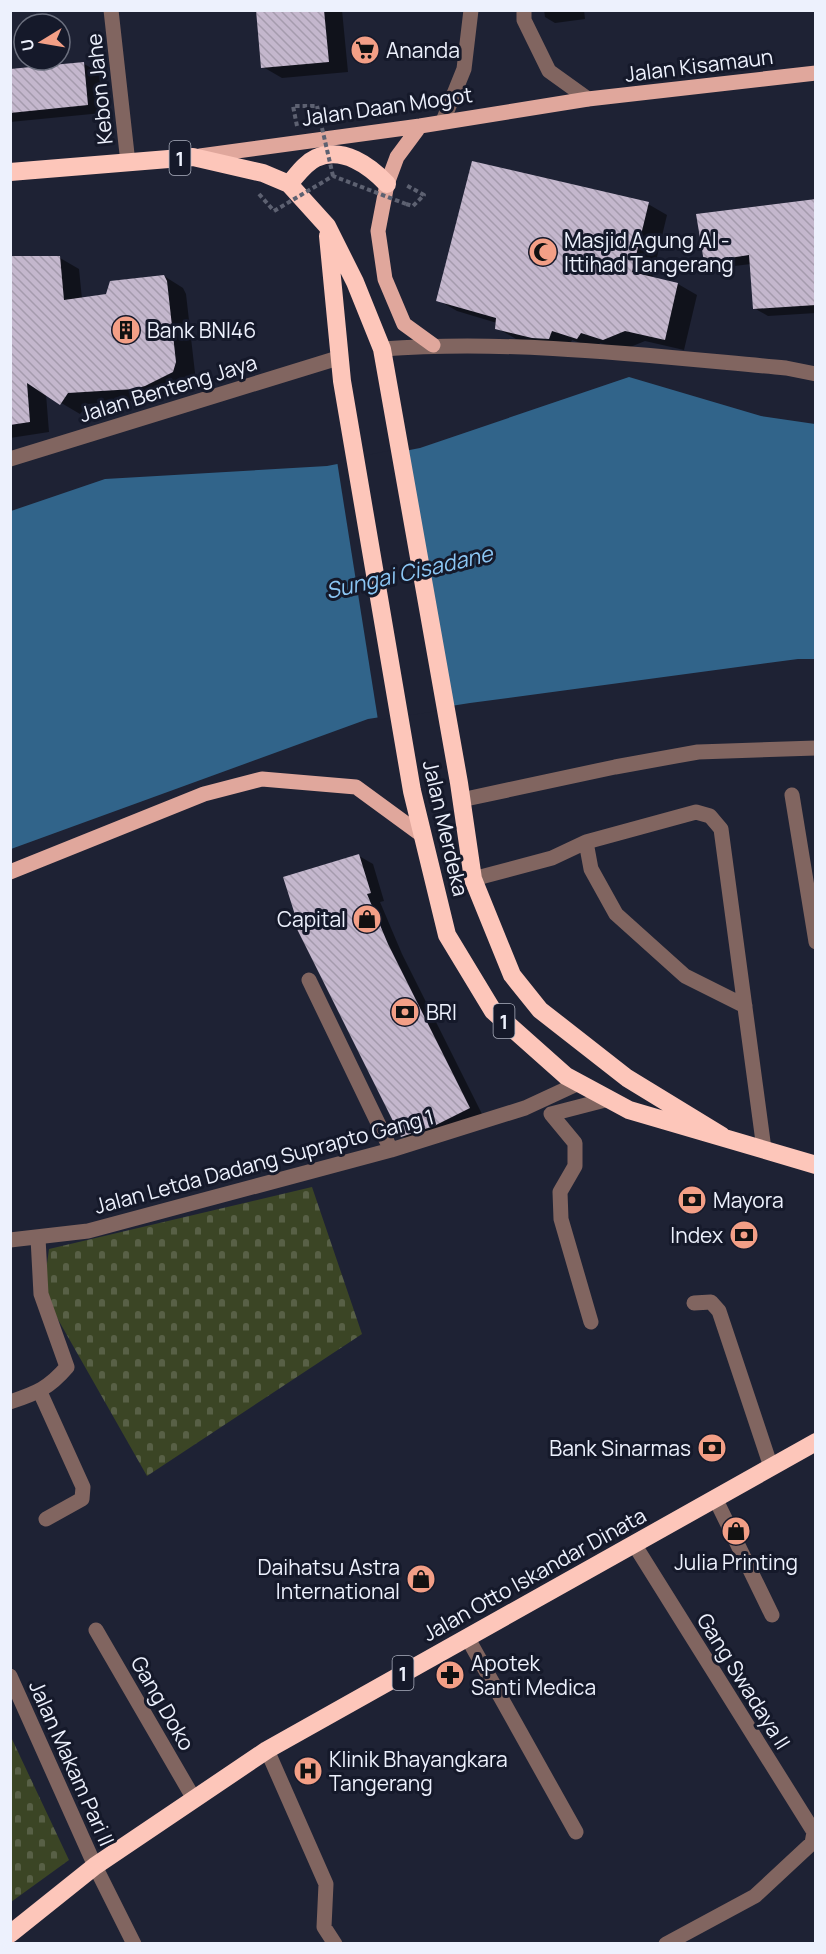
<svg xmlns="http://www.w3.org/2000/svg" width="826" height="1954" viewBox="0 0 826 1954" font-family="Manrope,sans-serif">
	<style>
		.cemetery { fill: url(#cemetery-stones) }
		.water { fill: #31648a }
		.pier { fill: #1e2234 }
		.shadow { fill: #0007 }
		.building { fill: url(#building-back-hatch) }
		.lines { fill: none; stroke-linecap: round; stroke-linejoin: round }
		.path { stroke: #5d6171; stroke-width: 4; stroke-dasharray: 4.5 3; stroke-linecap: butt }
		.minor { stroke: #816560; stroke-width: 15 }
		.major { stroke: #e0a79c; stroke-width: 15 }
		.highway { stroke: #fdc6ba; stroke-width: 18 }
		.path-bridge { stroke: #5d6171; stroke-width: 4; stroke-dasharray: 4.5 3; stroke-linecap: butt }
		.labels { text-anchor: middle; dominant-baseline: central; stroke-width: 6; stroke-linejoin: round; paint-order: stroke }
		.shield { fill: #15192a; stroke: #acb0be; stroke-width: 1.5 }
		.shield-label { font-size: 20px; font-weight: bold; fill: #edf1fd }
		.poi-label { font-size: 21px; fill: #edf1fd; stroke: #15192a; text-anchor: start }
		.street-label { font-size: 21px; fill: #edf1fd; stroke: #15192a }
		.water-label { font-size: 22px; font-style: italic; fill: #8cc7f5; stroke: #15192a }
	</style>
	<defs>
		<pattern id="cemetery-stones" width="16" height="16" patternUnits="userSpaceOnUse" patternTransform="scale(1.5)"><rect width="16" height="16" fill="#3b4525"/><path d="M2 7V4a2 2 0 0 1 4 0v3zM10 15v-3a2 2 0 0 1 4 0v3z" fill="#586046"/></pattern>
		<pattern id="building-back-hatch" width="6" height="6" patternUnits="userSpaceOnUse" patternTransform="scale(1.5)"><rect width="6" height="6" fill="#c4b7cd"/><path d="M-1 5l2 2M0 0l6 6M5-1l2 2" fill="none" stroke="#a59bad"/></pattern>
	</defs>
	<rect width="100%" height="100%" fill="#1e2234"/>
	<path class="cemetery" d="M312 1187 362 1334 147 1476 43 1293 49 1249Z
		M11 1737 69 1860 11 1902H10Z"/>
	<path class="water" d="M629 377 761 416 815 424V659H798L470 703 368 719 11 849V511L105 479 327 466 420 448Z"/>
	<path class="pier" d="M408 447 450 709 378 720 337 461Z"/>
	<path class="shadow" d="M257 10H342L348 72 282 78 263 67Z
		M544 10H584L585 19 555 23 545 17Z
		M84 64 99 72 102 113 10 122V71Z
		M816 200V313L768 316 754 308 751 264 718 268 705 261Z
		M648 204 667 215 652 278 678 284 697 295 684 350 645 341 623 350 600 343 597 349 572 340 568 349 552 348 516 339 497 328V323L457 311 438 300Z
		M10 257 60 258 79 269 82 299 107 295 164 276 183 288 186 294 195 373 192 382 165 396 154 399 88 404 80 414 46 394 49 432 10 438Z
		M359 856 373 864 384 901 380 902 402 954 483 1116 416 1144 402 1136 298 919Z"/>
	<path class="building" d="M256 10H324L329 62 261 68Z
		M84 62 88 105 10 113V69Z
		M472 161 649 202 632 272 678 283 665 340 625 331 603 340 581 333 577 339 552 331 549 339 532 338 495 329 496 318 436 301Z
		M816 199V305L753 309 749 255 704 262 696 214Z
		M10 256H60L64 300 106 294 110 281 164 275 167 281 176 362 173 372 145 386 134 389 68 393 60 405 27 383 30 422 10 425Z
		M359 854 371 893 367 894 388 944 470 1108 434 1126 401 1137 292 919 296 918 283 877Z"/>
	<g class="lines">
		<path class="path" d="M297 126 293 106H317
			M259 194 274 211
			M406 204 413 206 424 195 406 185"/>
		<path class="minor" d="M111 10 128 163
			M524 10V20L549 71 588 99
			M443 121 464 69 471 10
			M382 349C516 339 652 356 786 368L816 374
			M10 459 338 358
			M792 795 816 942
			M461 800 615 767 698 752 816 748
			M473 879 552 858 586 842
			M309 980 391 1150
			M745 1006 685 976 616 914 591 869 586 842 696 812 710 816 721 829 764 1149
			M10 1240 88 1231 391 1150 525 1108 579 1083
			M694 1303 711 1302 719 1311 771 1467
			M591 1322 561 1219 560 1192 575 1166V1143L551 1114 609 1099
			M40 1392 83 1487 82 1499 46 1519
			M10 1402C37 1393 49 1388 67 1367L41 1294 38 1238
			M715 1498 772 1615
			M634 1544 814 1832 812 1843 755 1896 666 1944
			M96 1630 194 1799
			M467 1637 576 1832
			M10 1676 95 1866 134 1944
			M267 1750 326 1884 324 1927 335 1944"/>
		<path class="major" d="M420 126 397 157 387 184 378 231 385 279 404 324 433 345
			M200 156 420 126 588 99 816 73
			M10 872 204 794 262 779 356 787 423 836"/>
		<path class="highway" d="M10 172 193 157 263 173 289 184 327 226 355 282 382 349 459 783 473 879 512 975 540 1010 627 1078 722 1136
			M289 184C297 175 305 163 316 158 343 146 370 166 387 184
			M328 236 342 381 412 791 447 935 493 1011 566 1076 629 1110 816 1165
			M10 1934 95 1866 267 1750 816 1442"/>
		<path class="path-bridge" d="M317 106 333 176
			M274 211 333 176 406 204"/>
	</g>
	<defs>
		<g id="supermarket-disc" transform="scale(1.5)"><circle r="9.5" fill="#f39f86" stroke="#15192a"/><path d="M-6-5.5h2.5l.6 2H6L4.5 2H-2.5L-4.4-4H-6ZM-1.5 3.2a1.3 1.3 0 1 0 .1 0ZM3 3.2a1.3 1.3 0 1 0 .1 0Z" fill="#111"/></g>
		<g id="mosque-disc" transform="scale(1.5)"><circle r="9.5" fill="#f39f86" stroke="#15192a"/><path d="M3.5-4.9A6 6 0 1 0 3.5 4.9A5 5 0 1 1 3.5-4.9Z" fill="#111"/></g>
		<g id="building-disc" transform="scale(1.5)"><circle r="9.5" fill="#f39f86" stroke="#15192a"/><path d="M-4-6H4V6H1V3H-1V6H-4ZM-2.5-4.3h1.7v1.8h-1.7ZM.8-4.3h1.7v1.8H.8ZM-2.5-1h1.7V.8h-1.7ZM.8-1h1.7V.8H.8Z" fill="#111"/></g>
		<g id="shop-disc" transform="scale(1.5)"><circle r="9.5" fill="#f39f86" stroke="#15192a"/><path d="M-5-2.5h2.3a2.7 3.5 0 0 1 5.4 0H5L5.5 6h-11ZM-1.5-2.5h3a1.5 2.3 0 0 0-3 0Z" fill="#111"/></g>
		<g id="bank-disc" transform="scale(1.5)"><circle r="9.5" fill="#f39f86" stroke="#15192a"/><path d="M-6-4H6V4H-6ZM0-2.3a2.3 2.3 0 1 0 0 4.6a2.3 2.3 0 1 0 0-4.6Z" fill="#111"/></g>
		<g id="pharmacy-disc" transform="scale(1.5)"><circle r="9.5" fill="#f39f86" stroke="#15192a"/><path d="M-2-6h4v4h4v4h-4v4h-4v-4h-4v-4h4Z" fill="#111"/></g>
		<g id="hospital-disc" transform="scale(1.5)"><circle r="9.5" fill="#f39f86" stroke="#15192a"/><path d="M-5-5h3v3.5h4V-5h3V5h-3V1.5h-4V5h-3Z" fill="#111"/></g>
	</defs>
	<g fill-rule="evenodd">
		<use href="#supermarket-disc" x="365" y="50"/>
		<use href="#mosque-disc" x="543" y="252"/>
		<use href="#building-disc" x="126" y="330"/>
		<use href="#shop-disc" x="367" y="919"/>
		<use href="#bank-disc" x="405" y="1012"/>
		<use href="#bank-disc" x="692" y="1200"/>
		<use href="#bank-disc" x="744" y="1235"/>
		<use href="#bank-disc" x="712" y="1448"/>
		<use href="#shop-disc" x="736" y="1531"/>
		<use href="#shop-disc" x="421" y="1579"/>
		<use href="#pharmacy-disc" x="450" y="1675"/>
		<use href="#hospital-disc" x="308" y="1771"/>
	</g>
	<g class="labels">
		<g class="shield">
			<rect x="169.5" y="141" width="21" height="34" rx="4.5"/>
			<rect x="493.5" y="1004" width="21" height="34" rx="4.5"/>
			<rect x="392.5" y="1656" width="21" height="34" rx="4.5"/>
		</g>
		<g class="shield-label">
			<text x="180" y="158">1</text>
			<text x="504" y="1021">1</text>
			<text x="403" y="1673">1</text>
		</g>
		<g class="poi-label">
			<text x="386" y="50">Ananda</text>
			<text x="564" y="240">Masjid Agung Al -<tspan x="564" dy="24">Ittihad Tangerang</tspan></text>
			<text x="147" y="330">Bank BNI46</text>
			<text x="346" y="919" text-anchor="end">Capital</text>
			<text x="426" y="1012">BRI</text>
			<text x="713" y="1200">Mayora</text>
			<text x="723" y="1235" text-anchor="end">Index</text>
			<text x="691" y="1448" text-anchor="end">Bank Sinarmas</text>
			<text x="736" y="1562" text-anchor="middle">Julia Printing</text>
			<text x="400" y="1567" text-anchor="end">Daihatsu Astra<tspan x="400" dy="24">International</tspan></text>
			<text x="471" y="1663">Apotek<tspan x="471" dy="24">Santi Medica</tspan></text>
			<text x="329" y="1759">Klinik Bhayangkara<tspan x="329" dy="24">Tangerang</tspan></text>
		</g>
		<g class="street-label">
			<text transform="translate(699 65) rotate(-7)">Jalan Kisamaun</text>
			<text transform="translate(99 89) rotate(-96)">Kebon Jahe</text>
			<text transform="translate(387 106) rotate(-8)">Jalan Daan Mogot</text>
			<text transform="translate(168 388) rotate(-17)">Jalan Benteng Jaya</text>
			<text transform="translate(446 828) rotate(77)">Jalan Merdeka</text>
			<text transform="translate(264 1161) rotate(-15)">Jalan Letda Dadang Suprapto Gang 1</text>
			<text transform="translate(534 1574) rotate(-29)">Jalan Otto Iskandar Dinata</text>
			<text transform="translate(744 1681) rotate(58)">Gang Swadaya II</text>
			<text transform="translate(163 1703) rotate(60)">Gang Doko</text>
			<text transform="translate(72 1763) rotate(66)">Jalan Makam Pari II</text>
		</g>
		<g class="water-label">
			<text transform="translate(409 572) rotate(-13)">Sungai Cisadane</text>
		</g>
	</g>
	<rect width="826" height="1954" fill="none" stroke="#edf1fd" stroke-width="24"/>
	<g transform="translate(42 42) rotate(259)"><circle r="28" fill="#15192a" stroke="#6b6f7e" stroke-width="1.5"/>
	<path d="M0-4.5L10 22L0 15L-10 22Z" fill="#f39f86"/>
	<text y="-9" font-size="16" font-weight="bold" text-anchor="middle" fill="#edf1fd">U</text>
	</g>
</svg>
